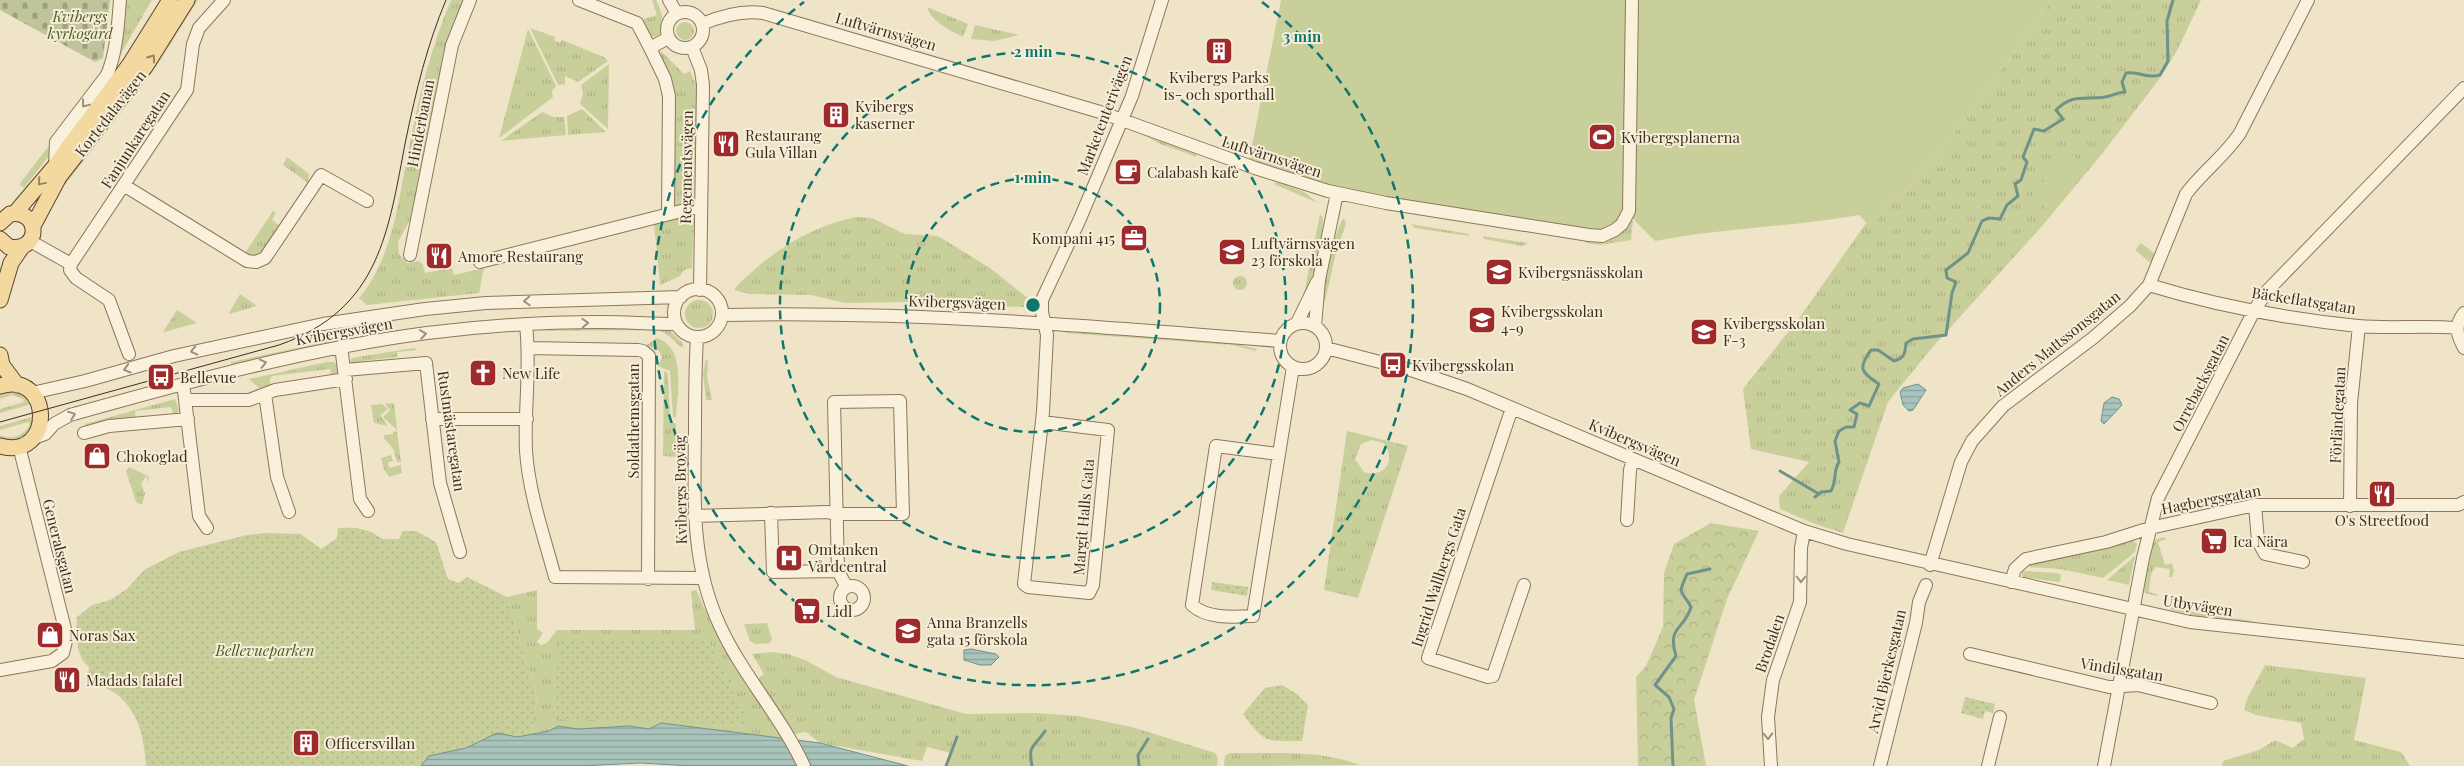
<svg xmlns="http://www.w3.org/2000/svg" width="2464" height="766" viewBox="0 0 2464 766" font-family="'Playfair Display',serif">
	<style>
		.grass { fill: url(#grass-tufts); fill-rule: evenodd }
		.forest { fill: url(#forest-crowns) }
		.cemetery { fill: url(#cemetery-stones) }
		.park { fill: url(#park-dots) }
		.pitch { fill: #c9cf9b }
		.water { fill: url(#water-rules); stroke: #6f938a }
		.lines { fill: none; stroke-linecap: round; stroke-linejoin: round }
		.stream { stroke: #6f938a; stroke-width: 3 }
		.minor-casing { stroke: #8d765c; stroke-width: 14 }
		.major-casing { stroke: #5b4430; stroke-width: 17 }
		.minor { stroke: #faf1dc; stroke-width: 12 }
		.major { stroke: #f3d9a0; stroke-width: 15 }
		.tram { stroke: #3d2e20; stroke-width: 1 }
		.oneway { stroke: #988460 }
		.oneway2 { stroke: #9c907e }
		.ring { fill: none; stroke: #0f766e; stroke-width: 2.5; stroke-dasharray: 9 6 }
		.labels { text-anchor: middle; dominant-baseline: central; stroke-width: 4; stroke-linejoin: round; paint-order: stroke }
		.park-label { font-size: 15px; font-style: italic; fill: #4d5a26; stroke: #f7eed8 }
		.street-label { font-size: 15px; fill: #3d2e20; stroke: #f7eed8 }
		.poi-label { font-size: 15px; fill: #3d2e20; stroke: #f7eed8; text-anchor: start }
		.centre { fill: #0f766e; stroke: #f7eed8; stroke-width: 2.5 }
		.ring-label { font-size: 15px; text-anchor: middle; font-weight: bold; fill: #0f766e; stroke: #f7eed8; stroke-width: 4; stroke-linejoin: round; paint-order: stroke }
	</style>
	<defs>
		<pattern id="grass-tufts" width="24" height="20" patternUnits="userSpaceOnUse" patternTransform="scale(1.25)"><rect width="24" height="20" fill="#c9cf9b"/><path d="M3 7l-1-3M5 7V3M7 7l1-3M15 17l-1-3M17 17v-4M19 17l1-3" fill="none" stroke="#aeb285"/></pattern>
		<pattern id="forest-crowns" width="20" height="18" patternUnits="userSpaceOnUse" patternTransform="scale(1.25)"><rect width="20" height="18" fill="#c9cf9b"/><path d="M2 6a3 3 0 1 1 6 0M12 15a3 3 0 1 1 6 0" fill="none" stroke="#aeb285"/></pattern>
		<pattern id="cemetery-stones" width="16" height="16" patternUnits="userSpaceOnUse" patternTransform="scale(1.25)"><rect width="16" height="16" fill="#bfc49a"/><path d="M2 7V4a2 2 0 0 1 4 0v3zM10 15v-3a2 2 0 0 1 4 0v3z" fill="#9ca07d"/></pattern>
		<pattern id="park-dots" width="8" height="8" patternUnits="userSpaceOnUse" patternTransform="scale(1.25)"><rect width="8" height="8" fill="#c9cf9b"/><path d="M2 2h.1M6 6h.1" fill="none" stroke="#aeb285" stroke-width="1.8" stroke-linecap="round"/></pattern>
		<pattern id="water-rules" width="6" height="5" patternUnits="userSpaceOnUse" patternTransform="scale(1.25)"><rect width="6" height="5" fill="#a9c4bc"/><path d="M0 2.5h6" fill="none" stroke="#8ba098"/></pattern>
	</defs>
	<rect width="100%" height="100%" fill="#f0e4c8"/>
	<path class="grass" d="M125 0H152L120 55 117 54Z
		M195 0H198L158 64 61 190C63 174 79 162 89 150 129 105 166 53 195 0Z
		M451 0H464L410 220 398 242 399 254 407 263 419 261 423 265 425 273 452 268 454 275 484 268 479 293 367 305 359 298C394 257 399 194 410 143 419 95 432 45 451 0Z
		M652 0H656C662 12 664 20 662 33L654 37 649 35 641 20 657 15Z
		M2051 0H2201L2177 51 2160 78 2102 154 2043 225 1931 349 1888 402 1843 533 1815 524 1780 509 1779 496 1809 462 1751 449 1743 389 1800 317 1866 223 1872 228 1885 206 1910 186 1965 120Z
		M927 7 968 24 963 37C951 31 930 21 927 7Z
		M676 31a9 9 0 1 1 18 0a9 9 0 1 1-18 0Z
		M975 25 1019 35 994 41 971 39Z
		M530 28 555 37 554 40 560 43 562 40 604 57 608 61 578 82 565 76V84L558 85Z
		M528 29 556 86 552 91 553 97 499 138Z
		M661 51 684 74 690 71 697 87 694 197 693 203 679 207 673 203 675 91 660 56Z
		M609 64 608 128V129L580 104 583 93 581 85Z
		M582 109 605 131 606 132 568 135 567 116Z
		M542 112 553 117H564L566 135 501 141Z
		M1136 131 1194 151 1197 157 1160 144Z
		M51 143 49 156 24 188 20 185 21 182Z
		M287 157 309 174 308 183 283 165Z
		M1277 181 1304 192 1318 203 1274 184Z
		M273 211 276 213 272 220 280 226 261 253 250 256 245 253Z
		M1320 214 1323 218C1322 246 1316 273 1303 298Z
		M687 215 694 218 692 268 684 270 680 276 660 285 654 224Z
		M855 217 872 218 905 234 938 236 990 268 1029 299 1030 301 1025 307H1019L912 302 845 303 811 295 749 294 734 290C739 282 747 277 753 271 783 244 816 226 855 217Z
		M1344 219 1346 224 1336 253 1325 301 1323 302C1321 276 1331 246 1341 222Z
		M1633 220 1631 240 1600 245 1585 243 1586 240Z
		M1411 224 1469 234V236L1415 228Z
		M1483 236 1528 243 1522 246 1484 239Z
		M2141 243 2158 256 2154 266 2135 250Z
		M1233 283a7 7 0 1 1 14 0a7 7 0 1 1-14 0Z
		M240 294 257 306 229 314V313Z
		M685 314a14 14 0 1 1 28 0a14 14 0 1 1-28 0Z
		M177 310 197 323 164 332H163Z
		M425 327 232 368 231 362 325 342Z
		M601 327 669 330 681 341 684 348C676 346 671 334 658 330L537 331Z
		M1068 332 1229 342 1257 349 1256 351 1232 345 1064 333Z
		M656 338C687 346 677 393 676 417H673L670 371 658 366 662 357 659 351 647 345Z
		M414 348 417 350 397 352V357L363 361 358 365 350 361 352 358Z
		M706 359 708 360 707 377 712 400H706L703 373Z
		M327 362H334L338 365 337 375 331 377 330 369 272 376 270 379V385L259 388 249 379Z
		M664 371 668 373 670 419 676 424V457L663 456Z
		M10 392 23 395 32 404 0 413V409L24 402 23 399 12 395 0 399V395Z
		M175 399 179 410 177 414H173L171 407 135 411 136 419C119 415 104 422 89 428L85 424Z
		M394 403 397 430 383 417 390 410 385 404Z
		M382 404 388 409 380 415 388 426 374 423 371 405Z
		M35 416C33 436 18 442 0 439V435C12 440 24 436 30 424L28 422 0 430V426Z
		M394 431 397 432 401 462H397L394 450 384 438V435L393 434Z
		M1347 431 1408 446 1358 598 1324 590ZM1372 440 1383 443C1398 459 1384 479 1364 472L1355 459 1361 444Z
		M391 455 393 461 388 462 389 468 401 465 402 473 389 477 384 469 381 458Z
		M129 467 148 476 150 484 146 476 141 484 145 493 142 505 136 502 126 471Z
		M2165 537 2166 539 2158 542 2165 565 2172 563 2174 571 2172 577H2169L2170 569 2155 567 2151 575 2149 592 2158 595 2157 596 2145 593 2144 590 2153 543 2157 539Z
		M2131 539 2137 544 2135 552 2103 578 2060 569 2030 567 2026 564Z
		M2135 556 2129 585 2107 580Z
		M2026 571 2057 573 2061 575 2060 582 2022 577V572Z
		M537 590V629L543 633 537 642 541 645 547 643 557 630H695L691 591 696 590 721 644 747 686 764 674 752 654 772 652 788 654 805 660 836 677 966 714 1036 713 1078 716 1132 727 1215 753 1218 758 1217 766H948L951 753 927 747 922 761 820 743 806 732 774 738 662 723 649 729 629 726 578 729 558 726 549 731 531 734 537 699 507 597Z
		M2171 607 2202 614 2252 621 2254 623 2203 618 2171 610Z
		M767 623 772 639 770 643 755 644 750 641 744 624Z
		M2265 665 2366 678 2354 740 2401 752 2410 766H2222L2223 761 2259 750 2275 740 2293 748 2304 739 2301 723 2256 715 2244 710 2247 699Z
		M1229 753C1273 754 1319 749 1360 765L1224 766 1225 756Z"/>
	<path class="forest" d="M1711 523 1759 531 1727 599 1694 700 1706 766H1638L1636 677 1646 666 1663 627 1664 573 1674 544Z"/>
	<path class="cemetery" d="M0 0H110L103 58 95 62 0 10Z"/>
	<path class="park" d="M338 528C355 527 369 528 382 539H399L403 531H416L436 542 448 579 459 583 467 577 507 597 537 699 531 734 517 737 497 733 466 748 429 756 421 766H146C144 738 139 711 115 693 106 687 97 686 88 678L89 667C75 657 76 633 77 617L92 605 110 600 127 589 144 570 179 552 247 535 267 533 301 534 321 549 337 538Z
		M1212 582 1248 587 1247 596 1211 590Z
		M560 639H707L750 724 552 719Z
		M1282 685 1297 694 1308 705 1302 741C1265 741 1265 744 1243 714L1265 688Z
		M1965 697 1995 704 1993 713 1985 711 1983 719 1961 713Z"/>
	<path class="pitch" d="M1281 0H2051L1965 120 1910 186 1885 206 1872 229 1859 215C1791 227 1722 228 1655 241L1632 218 1593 233 1317 184 1249 160Z
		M2068 152 2088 168 2051 212 2032 196Z"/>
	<path class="water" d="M1918 384 1926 390 1913 410 1909 411 1903 405 1900 392 1903 388Z
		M2112 397 2119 399 2122 405 2104 424 2101 421 2104 403Z
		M971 649 996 654 999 657 991 665H980L964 660V650Z
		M661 723 820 743 908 766H691L640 763 580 766H421L429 756 466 748 497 733 517 737 549 731 558 726 578 729 629 726 649 729Z"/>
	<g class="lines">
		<path class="stream" d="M1780 471 1819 494
			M1815 497 1821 492 1831 491C1837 481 1833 470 1839 462L1835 441 1839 431 1846 427H1854L1857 414 1850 410 1860 403 1869 406 1879 384C1860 372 1858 368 1871 350H1878L1894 361C1905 358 1905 353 1906 343L1913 339 1946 335 1952 293 1956 282 1947 278 1946 270 1968 253 1982 221 1989 218 2000 219 2007 205 2018 196 2015 184 2021 180 2027 162 2023 157 2034 129 2044 131 2063 119 2056 110C2073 93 2084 100 2105 97 2112 96 2118 92 2125 92L2122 82 2126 73C2142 71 2143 79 2160 75L2168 61 2167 21 2173 0
			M946 766 957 737
			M1032 766C1028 744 1033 749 1045 731
			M1139 766 1138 755 1148 739
			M1673 766 1671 718 1674 709 1669 697 1655 685 1676 656C1667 625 1684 631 1691 607 1682 589 1676 598 1687 574L1710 569"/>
		<g class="minor-casing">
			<path id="minor" d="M579 0 637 23 650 48 668 38
				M669 0 677 14
				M667 30a18 18 0 1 1 36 0a18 18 0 1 1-36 0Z
				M702 24C721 16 742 10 763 13L1100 112 1255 168 1328 191 1386 203 1589 235 1602 236 1615 230 1622 224 1629 211 1632 0
				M692 47 701 70 703 85 700 290
				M650 48 665 79 669 96 668 214
				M55 166 56 142 107 75C117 51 118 25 120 0
				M125 186 247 261 256 262 265 258 321 175 367 201
				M30 241 71 264 70 270 76 278 109 300 129 354
				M410 255 452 45 470 0
				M480 262 701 206
				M71 264 187 90 193 44 199 28 224 0
				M2149 285C2214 305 2290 319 2358 326 2391 329 2424 325 2457 328
				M674 313a24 24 0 1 1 48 0a24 24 0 1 1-48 0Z
				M2464 313C2454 326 2457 335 2464 348
				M722 315C909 311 1094 326 1280 341
				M1280 346a23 23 0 1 1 46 0a23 23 0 1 1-46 0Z
				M1297 323 1317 282
				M526 325C531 367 524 409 526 451 529 494 544 536 555 577L703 578
				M1315 326 1319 280 1337 193
				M697 337C695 369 695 400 695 432 694 499 691 564 720 626 743 676 781 716 804 766
				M341 346 360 499 368 511
				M528 348 638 350 643 351 649 356 648 579
				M1326 348 1411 370 1467 389 1754 510 1804 531 1847 544 2190 622 2464 652
				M345 370 426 363 440 483 460 552
				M184 391 199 516 207 528
				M32 393 85 381 174 356 323 324 425 309 486 303 681 297
				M265 394 277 477 289 512
				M185 400H249L275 390 346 379
				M1512 408 1428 658 1488 677 1493 676 1524 585
				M432 419H527
				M1042 422 1108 430 1093 585 1089 593 1028 587 1024 584 1043 412 1047 335 1042 312V300L1079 221 1132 96 1162 0
				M84 433 109 426 188 419
				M32 439 45 434 54 424 70 415C188 382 305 349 427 333 484 326 543 322 601 322 626 322 651 324 677 324
				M1278 454 1216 446 1192 605C1207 619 1233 617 1253 616L1293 367
				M2255 505 2258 541 2265 554 2303 562
				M2350 506 2351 403 2359 326
				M771 513 773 572 838 571
				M694 516 828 512 835 514H903L900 401 834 402 838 571 846 586
				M1627 520 1630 470 1633 459
				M1930 565 1961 462 1972 441 2003 406 2093 338 2130 306 2149 285 2186 194C2202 172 2225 156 2240 133L2308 0
				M2011 582 2015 569 2026 559 2106 542 2150 528 2255 505H2458L2464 502
				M840 598a12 12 0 1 1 24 0a12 12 0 1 1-24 0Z
				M1970 654 2109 687 2138 685 2211 703
				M0 670 52 661 63 653 67 637 19 446
				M1771 766 1768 717 1773 680 1800 602 1801 548 1804 531
				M1880 766 1916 623 1919 602 1926 585
				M1988 766 2000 717
				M2104 766 2143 558 2158 498 2255 309 2268 290 2464 88"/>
		</g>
		<g class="major-casing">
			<path id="major" d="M15 213 55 166 130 64 170 0
				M0 223 10 214C41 209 41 253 9 247L0 239
				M33 226 59 177 145 67 187 0
				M0 300 11 263 22 247
				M0 355 2 365 17 385
				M0 386C53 370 55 461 0 446"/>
		</g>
		<use href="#minor" class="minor"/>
		<use href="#major" class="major"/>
		<path class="tram" d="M0 422 279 345C381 309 388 231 406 139 416 91 427 45 446 0"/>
	</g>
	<defs><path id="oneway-chevron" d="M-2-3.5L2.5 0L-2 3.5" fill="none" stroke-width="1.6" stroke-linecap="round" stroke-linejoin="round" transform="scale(1.25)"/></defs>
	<g class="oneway">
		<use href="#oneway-chevron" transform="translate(152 58) rotate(-55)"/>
		<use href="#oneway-chevron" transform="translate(41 182) rotate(130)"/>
	</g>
	<g class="oneway2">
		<use href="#oneway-chevron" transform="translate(85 104) rotate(127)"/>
		<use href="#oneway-chevron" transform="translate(527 301) rotate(177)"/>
		<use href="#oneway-chevron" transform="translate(585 323) rotate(-2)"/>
		<use href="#oneway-chevron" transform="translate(423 334) rotate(-8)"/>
		<use href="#oneway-chevron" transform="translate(194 351) rotate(167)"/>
		<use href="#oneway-chevron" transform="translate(263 363) rotate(-13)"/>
		<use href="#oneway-chevron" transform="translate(127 369) rotate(164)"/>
		<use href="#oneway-chevron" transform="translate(72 415) rotate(-21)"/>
		<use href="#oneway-chevron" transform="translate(1801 579) rotate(90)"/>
		<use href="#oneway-chevron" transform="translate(1768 736) rotate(88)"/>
	</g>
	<g class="ring">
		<circle cx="1033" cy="305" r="127"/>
		<circle cx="1033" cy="305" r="253"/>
		<path d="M1262 2A380 380 0 1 1 804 2"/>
	</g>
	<defs>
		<g id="building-square" transform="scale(1.4375)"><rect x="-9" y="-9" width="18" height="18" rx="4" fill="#9e2a2b" stroke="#f7eed8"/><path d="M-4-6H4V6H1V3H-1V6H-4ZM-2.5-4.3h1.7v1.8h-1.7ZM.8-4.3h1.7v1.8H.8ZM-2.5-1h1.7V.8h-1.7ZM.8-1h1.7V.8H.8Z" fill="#fff"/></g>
		<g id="stadium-square" transform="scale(1.4375)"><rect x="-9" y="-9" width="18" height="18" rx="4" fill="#9e2a2b" stroke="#f7eed8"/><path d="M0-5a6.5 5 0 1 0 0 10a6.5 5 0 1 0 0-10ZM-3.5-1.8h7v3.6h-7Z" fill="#fff"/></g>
		<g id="restaurant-square" transform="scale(1.4375)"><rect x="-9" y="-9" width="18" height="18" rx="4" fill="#9e2a2b" stroke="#f7eed8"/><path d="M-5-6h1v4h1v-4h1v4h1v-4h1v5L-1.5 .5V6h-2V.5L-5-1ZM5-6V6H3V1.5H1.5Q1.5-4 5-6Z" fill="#fff"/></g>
		<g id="cafe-square" transform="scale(1.4375)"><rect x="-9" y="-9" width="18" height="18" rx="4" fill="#9e2a2b" stroke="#f7eed8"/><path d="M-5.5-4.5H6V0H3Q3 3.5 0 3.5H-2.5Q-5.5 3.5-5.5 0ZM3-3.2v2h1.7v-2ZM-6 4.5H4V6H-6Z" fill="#fff"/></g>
		<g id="office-square" transform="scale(1.4375)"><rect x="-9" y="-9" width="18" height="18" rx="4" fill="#9e2a2b" stroke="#f7eed8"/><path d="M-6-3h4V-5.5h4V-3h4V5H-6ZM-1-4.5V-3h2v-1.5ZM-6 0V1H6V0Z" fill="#fff"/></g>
		<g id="school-square" transform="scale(1.4375)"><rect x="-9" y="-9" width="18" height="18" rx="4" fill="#9e2a2b" stroke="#f7eed8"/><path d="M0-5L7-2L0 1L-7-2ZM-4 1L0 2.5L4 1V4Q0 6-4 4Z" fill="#fff"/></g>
		<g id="bus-square" transform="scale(1.4375)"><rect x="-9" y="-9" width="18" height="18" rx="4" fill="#9e2a2b" stroke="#f7eed8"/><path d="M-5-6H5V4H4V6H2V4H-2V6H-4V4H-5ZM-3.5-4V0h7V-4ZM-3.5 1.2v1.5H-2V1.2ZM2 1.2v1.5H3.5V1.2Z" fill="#fff"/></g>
		<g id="church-square" transform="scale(1.4375)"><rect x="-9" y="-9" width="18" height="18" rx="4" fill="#9e2a2b" stroke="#f7eed8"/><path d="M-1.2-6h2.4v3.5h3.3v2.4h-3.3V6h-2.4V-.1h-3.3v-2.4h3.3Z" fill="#fff"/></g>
		<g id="shop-square" transform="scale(1.4375)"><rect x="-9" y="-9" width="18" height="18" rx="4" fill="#9e2a2b" stroke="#f7eed8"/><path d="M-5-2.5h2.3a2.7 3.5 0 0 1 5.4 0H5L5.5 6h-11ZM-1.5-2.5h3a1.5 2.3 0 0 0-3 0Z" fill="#fff"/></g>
		<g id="supermarket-square" transform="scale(1.4375)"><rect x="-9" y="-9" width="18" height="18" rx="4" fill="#9e2a2b" stroke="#f7eed8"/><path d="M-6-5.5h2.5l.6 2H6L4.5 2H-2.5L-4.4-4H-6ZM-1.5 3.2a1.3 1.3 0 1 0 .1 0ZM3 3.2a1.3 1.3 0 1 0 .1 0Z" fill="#fff"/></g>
		<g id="hospital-square" transform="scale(1.4375)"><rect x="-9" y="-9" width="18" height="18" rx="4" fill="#9e2a2b" stroke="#f7eed8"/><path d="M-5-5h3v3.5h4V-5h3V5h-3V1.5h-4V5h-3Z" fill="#fff"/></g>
	</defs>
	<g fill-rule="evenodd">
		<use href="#building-square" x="1219" y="51"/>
		<use href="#building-square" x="836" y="115"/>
		<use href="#stadium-square" x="1602" y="137"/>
		<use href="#restaurant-square" x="726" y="144"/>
		<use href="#cafe-square" x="1128" y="172"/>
		<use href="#office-square" x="1134" y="238"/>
		<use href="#school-square" x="1232" y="252"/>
		<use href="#restaurant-square" x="439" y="256"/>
		<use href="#school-square" x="1499" y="272"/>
		<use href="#school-square" x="1482" y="320"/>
		<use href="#school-square" x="1704" y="332"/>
		<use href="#bus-square" x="1393" y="365"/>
		<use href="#church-square" x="483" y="373"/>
		<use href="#bus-square" x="161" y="377"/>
		<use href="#shop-square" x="97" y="456"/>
		<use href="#restaurant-square" x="2382" y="494"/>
		<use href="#supermarket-square" x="2214" y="541"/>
		<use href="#hospital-square" x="789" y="558"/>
		<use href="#supermarket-square" x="807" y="611"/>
		<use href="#school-square" x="908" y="631"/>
		<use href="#shop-square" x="50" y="635"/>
		<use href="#restaurant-square" x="67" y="680"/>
		<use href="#building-square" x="306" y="743"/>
	</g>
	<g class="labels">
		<g class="park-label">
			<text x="80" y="16">Kvibergs<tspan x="80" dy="17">kyrkogård</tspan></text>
			<text x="265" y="650">Bellevueparken</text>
		</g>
		<g class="street-label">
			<text transform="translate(886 31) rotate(16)">Luftvärnsvägen</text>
			<text transform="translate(110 113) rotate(-52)">Kortedalavägen</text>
			<text transform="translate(1104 115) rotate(-69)">Marketenterivägen</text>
			<text transform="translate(420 123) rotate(-79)">Hinderbanan</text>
			<text transform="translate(135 139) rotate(-57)">Fanjunkaregatan</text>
			<text transform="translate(1272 156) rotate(18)">Luftvärnsvägen</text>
			<text transform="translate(686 167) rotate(-89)">Regementsvägen</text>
			<text transform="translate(2304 300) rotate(9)">Bäckeflatsgatan</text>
			<text transform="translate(957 302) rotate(2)">Kvibergsvägen</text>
			<text transform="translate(344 331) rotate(-10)">Kvibergsvägen</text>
			<text transform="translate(2057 343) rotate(-39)">Anders Mattssonsgatan</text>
			<text transform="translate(2200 383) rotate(-63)">Orrebacksgatan</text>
			<text transform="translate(2337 415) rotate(-87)">Förländegatan</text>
			<text transform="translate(633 421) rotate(-90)">Soldathemsgatan</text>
			<text transform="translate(452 431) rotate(82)">Rustmästaregatan</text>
			<text transform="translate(1635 442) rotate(23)">Kvibergsvägen</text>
			<text transform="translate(680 490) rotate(-91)">Kvibergs Broväg</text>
			<text transform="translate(2211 499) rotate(-11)">Hagbergsgatan</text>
			<text transform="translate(1083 517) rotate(-85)">Margit Halls Gata</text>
			<text transform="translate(60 546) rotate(76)">Generalsgatan</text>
			<text transform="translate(1438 577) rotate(-72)">Ingrid Wallbergs Gata</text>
			<text transform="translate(2198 605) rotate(9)">Utbyvägen</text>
			<text transform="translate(1769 643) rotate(-71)">Brodalen</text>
			<text transform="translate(2122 669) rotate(9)">Vindilsgatan</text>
			<text transform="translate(1886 671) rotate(-77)">Arvid Bjerkesgatan</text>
		</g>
		<g class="poi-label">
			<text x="1219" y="77" text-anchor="middle">Kvibergs Parks<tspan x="1219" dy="17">is- och sporthall</tspan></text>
			<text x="855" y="106">Kvibergs<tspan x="855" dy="17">kaserner</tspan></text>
			<text x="745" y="135">Restaurang<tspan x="745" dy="17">Gula Villan</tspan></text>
			<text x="1621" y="137">Kvibergsplanerna</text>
			<text x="1147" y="172">Calabash kafè</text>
			<text x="1115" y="238" text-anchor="end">Kompani 415</text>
			<text x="1251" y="243">Luftvärnsvägen<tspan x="1251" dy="17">23 förskola</tspan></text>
			<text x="458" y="256">Amore Restaurang</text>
			<text x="1518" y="272">Kvibergsnässkolan</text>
			<text x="1501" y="311">Kvibergsskolan<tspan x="1501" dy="17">4-9</tspan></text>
			<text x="1723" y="323">Kvibergsskolan<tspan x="1723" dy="17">F-3</tspan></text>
			<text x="1412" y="365">Kvibergsskolan</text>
			<text x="502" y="373">New Life</text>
			<text x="180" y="377">Bellevue</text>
			<text x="116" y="456">Chokoglad</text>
			<text x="2382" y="520" text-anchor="middle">O's Streetfood</text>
			<text x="2233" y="541">Ica Nära</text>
			<text x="808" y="549">Omtanken<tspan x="808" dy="17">Vårdcentral</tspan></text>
			<text x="826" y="611">Lidl</text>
			<text x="927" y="622">Anna Branzells<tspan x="927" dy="17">gata 15 förskola</tspan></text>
			<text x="69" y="635">Noras Sax</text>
			<text x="86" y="680">Madads falafel</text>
			<text x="325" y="743">Officersvillan</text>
		</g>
	</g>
	<circle cx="1033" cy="305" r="8" class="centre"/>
	<g class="ring-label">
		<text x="1302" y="42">3 min</text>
		<text x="1033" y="57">2 min</text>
		<text x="1033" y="183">1 min</text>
	</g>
</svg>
